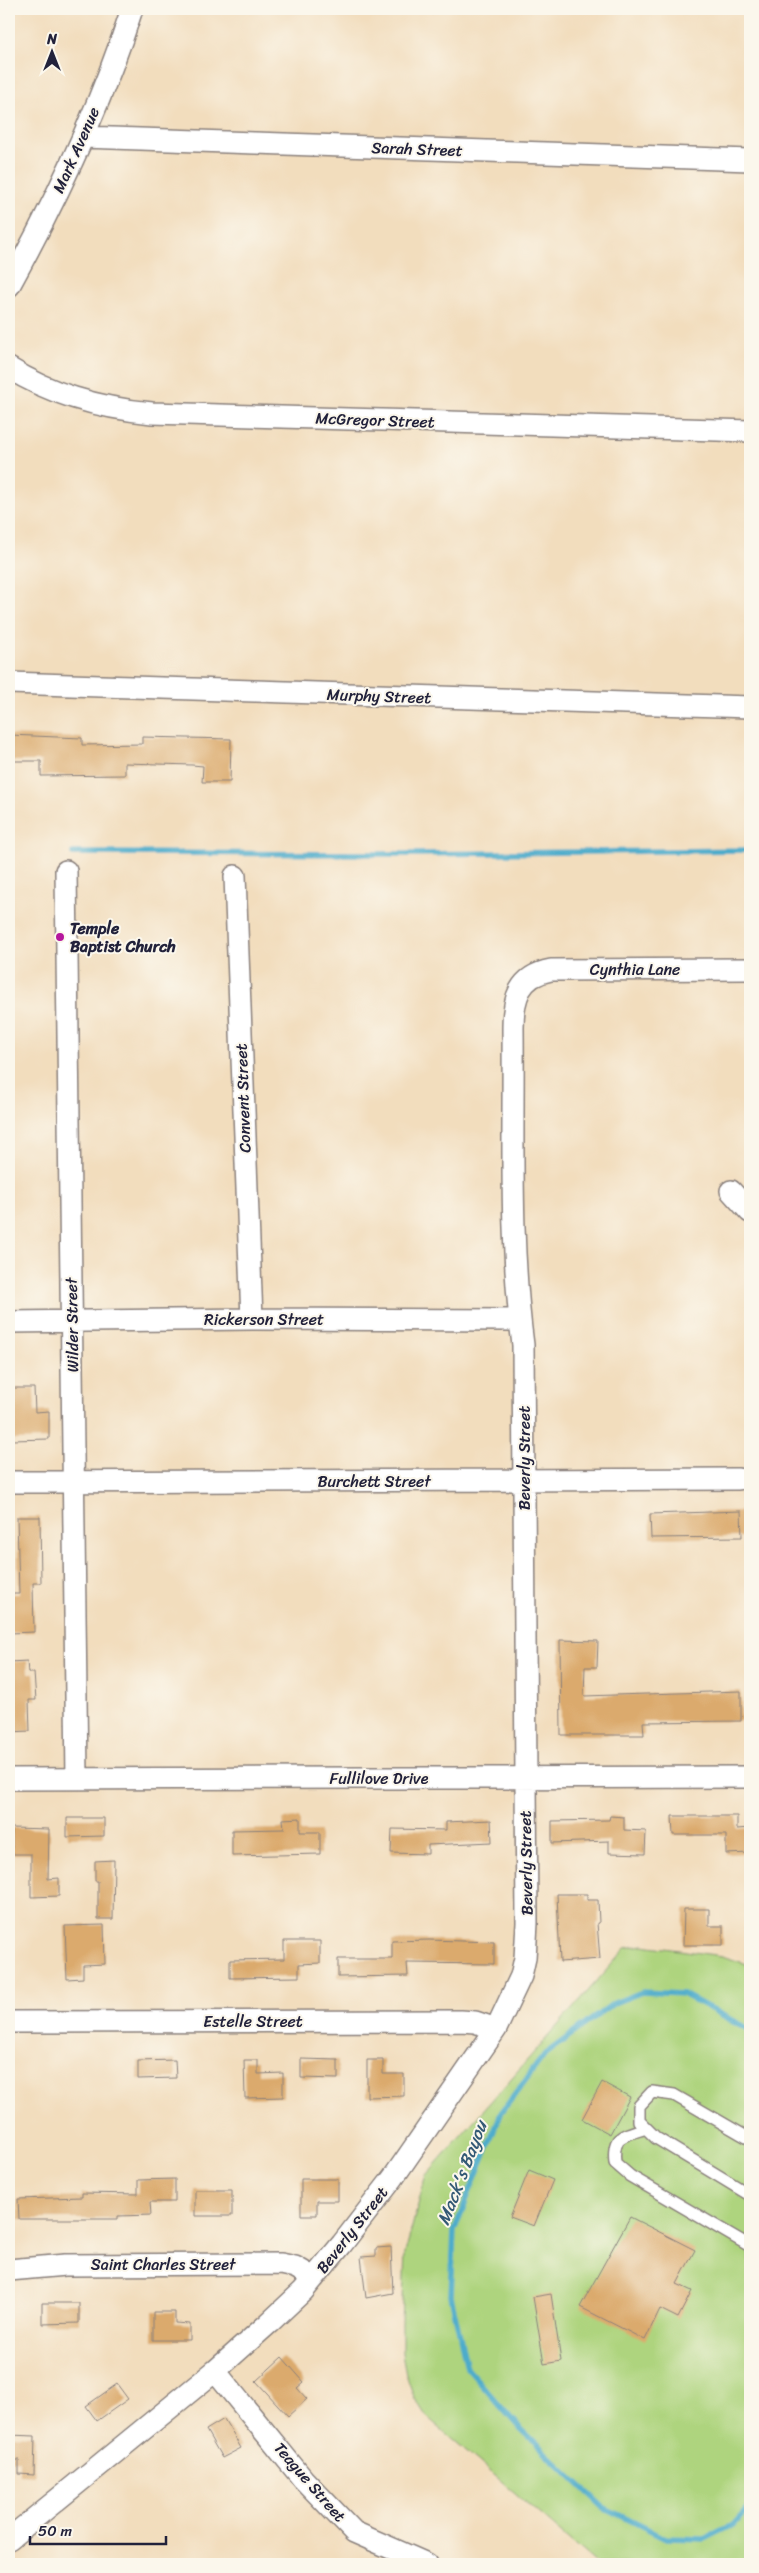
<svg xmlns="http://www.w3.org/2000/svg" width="759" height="2573" viewBox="0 0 759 2573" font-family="Sriracha,sans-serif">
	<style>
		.green { fill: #aed47e; stroke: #687b5c }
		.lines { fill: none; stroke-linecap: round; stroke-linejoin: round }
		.stream { stroke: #4daccb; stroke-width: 5.5 }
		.building { fill: #dbaa6d }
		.service-casing { stroke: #8a807c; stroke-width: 14 }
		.minor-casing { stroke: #8a807c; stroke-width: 24 }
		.service { stroke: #fff; stroke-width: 11 }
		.minor { stroke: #fff; stroke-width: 21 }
		.poi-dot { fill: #b5179e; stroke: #fbf7ec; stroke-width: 2 }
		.labels { text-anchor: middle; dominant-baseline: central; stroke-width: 4; stroke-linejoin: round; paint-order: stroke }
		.street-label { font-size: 16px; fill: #22223b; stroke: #fbf7ec }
		.poi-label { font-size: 16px; font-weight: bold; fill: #22223b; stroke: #fbf7ec; text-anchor: start }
		.water-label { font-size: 18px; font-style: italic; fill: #335975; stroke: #fbf7ec }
	</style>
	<rect width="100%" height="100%" fill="#fbf7ec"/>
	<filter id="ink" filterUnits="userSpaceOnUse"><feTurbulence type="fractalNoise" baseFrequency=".02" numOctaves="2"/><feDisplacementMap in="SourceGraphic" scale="10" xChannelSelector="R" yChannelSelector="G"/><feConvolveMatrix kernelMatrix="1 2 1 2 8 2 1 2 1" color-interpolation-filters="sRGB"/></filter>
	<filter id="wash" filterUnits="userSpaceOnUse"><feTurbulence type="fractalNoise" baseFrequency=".0096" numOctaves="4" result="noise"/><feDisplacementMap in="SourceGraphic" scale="20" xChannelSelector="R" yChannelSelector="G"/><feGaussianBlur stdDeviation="1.12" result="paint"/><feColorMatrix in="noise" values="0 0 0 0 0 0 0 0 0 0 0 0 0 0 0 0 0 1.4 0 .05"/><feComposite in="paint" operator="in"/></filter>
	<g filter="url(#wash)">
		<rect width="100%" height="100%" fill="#f2ddbd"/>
		<path class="green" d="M643 1945 722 1956 750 1965V2564H597L426 2416 414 2397 406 2374 402 2353V2323L405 2253 426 2175 626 1948Z"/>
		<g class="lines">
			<path class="stream" d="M73 853 410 854 750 850
				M750 2030 683 1994 642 1992 614 2003 545 2054 501 2113 454 2231 451 2296 467 2368 516 2424 603 2507 666 2538 705 2539 733 2525 750 2506"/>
		</g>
		<g id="blocks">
			<path class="building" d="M9 735 82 738V745L142 744V737L231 739 230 782H202L203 766 192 765 125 763V775L41 776V761H9Z
				M11 1388H34L35 1412 49 1411V1439L12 1440Z
				M741 1511 742 1537 651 1538 650 1514Z
				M17 1517H40L41 1583H33L34 1632 10 1633 9 1594H19Z
				M560 1640 598 1641 597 1667H585L584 1696 741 1691V1721L643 1722 644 1735H561Z
				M27 1661 28 1673H34L36 1700H29L30 1731 9 1732V1662Z
				M610 1816 624 1817V1830L646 1831 645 1854 609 1853V1841L552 1843V1821L609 1820Z
				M672 1816H737V1829L750 1828V1853L726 1854V1835H673Z
				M67 1818H104V1836L67 1837Z
				M300 1818V1832H320V1854L232 1856V1830L284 1829 283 1819Z
				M491 1820 492 1842 428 1845V1854L391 1853 392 1829 446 1830V1822Z
				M12 1828 49 1829 48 1879 59 1878V1896L31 1897V1854H12Z
				M114 1860 113 1919H98V1881H95V1861Z
				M557 1894H587V1900H598L599 1923H597L600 1959 560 1962Z
				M684 1909H709V1926H723V1945H683Z
				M104 1925 105 1964 83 1965V1978L67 1979 65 1926Z
				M429 1940 494 1942V1964L407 1963 408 1976 338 1977V1959H392V1941Z
				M284 1941H320V1963L299 1964V1977L230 1978V1960L284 1959Z
				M301 2059 338 2060V2079L301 2078Z
				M175 2060 176 2078 138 2079V2061Z
				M244 2060H258V2074L283 2073V2097L245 2098Z
				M367 2060H383V2074H404V2096L367 2097Z
				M602 2082 630 2097 610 2134 582 2119Z
				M529 2170 553 2180 534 2226 510 2217Z
				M175 2179V2202H150L151 2215 118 2216V2219H19L18 2199 82 2197V2193L138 2194V2180Z
				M301 2179H338V2201H317V2215H301Z
				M195 2190H232V2216H195Z
				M630 2217 695 2250 677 2284 692 2291 678 2318 660 2309 645 2340 580 2307Z
				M391 2247 393 2293 366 2298 361 2257 376 2256V2248Z
				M551 2294 561 2361 544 2364 533 2297Z
				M42 2303H79V2323L42 2324Z
				M153 2312H175V2323L190 2324V2340H153Z
				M282 2357 304 2382 297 2388 307 2399 288 2416 256 2381Z
				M117 2384 128 2399 97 2421 86 2406Z
				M224 2419 241 2448 222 2458 206 2430Z
				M9 2435 35 2436 34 2475 19 2474V2460H9Z"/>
		</g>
	</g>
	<g filter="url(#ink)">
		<use href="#blocks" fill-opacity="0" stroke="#8a807c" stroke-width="1"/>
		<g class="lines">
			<g class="service-casing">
				<path id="service" d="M646 2128C622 2136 612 2135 615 2163L630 2176 750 2246
					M750 2139 674 2095 652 2092 639 2106V2121L656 2138 750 2195"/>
			</g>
			<g class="minor-casing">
				<path id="minor" d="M83 137 750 160
					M9 286C58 197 101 105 132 9
					M9 368C53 396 101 408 152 413L750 431
					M9 683 750 707
					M66 871 77 1779
					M235 876 252 1319
					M731 1191 750 1212
					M9 1322 252 1319 518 1320
					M9 1482 738 1479
					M9 1779 750 1777
					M9 2022 461 2021 475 2022 496 2029
					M9 2270 65 2265 281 2264 295 2267 314 2278
					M215 2371 303 2479 354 2532 427 2564
					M9 2539 215 2371 269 2323 303 2291 342 2244 393 2178 496 2029 521 1976 525 1958 527 1923 523 1345C509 1240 514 1133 513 1028 513 998 519 976 551 970L750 969"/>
			</g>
			<use href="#service" class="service"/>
			<use href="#minor" class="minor"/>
		</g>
	</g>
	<circle class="poi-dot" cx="60" cy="937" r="5"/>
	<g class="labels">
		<g class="street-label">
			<text transform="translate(417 149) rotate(2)">Sarah Street</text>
			<text transform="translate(76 150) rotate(-66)">Mark Avenue</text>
			<text transform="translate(375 420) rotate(2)">McGregor Street</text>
			<text transform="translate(379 696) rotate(2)">Murphy Street</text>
			<text x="635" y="969">Cynthia Lane</text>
			<text transform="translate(243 1098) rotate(-92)">Convent Street</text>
			<text x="264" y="1319">Rickerson Street</text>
			<text transform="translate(72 1325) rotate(-91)">Wilder Street</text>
			<text transform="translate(524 1458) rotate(-90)">Beverly Street</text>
			<text x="374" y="1481">Burchett Street</text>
			<text x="379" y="1778">Fullilove Drive</text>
			<text transform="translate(526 1863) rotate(-91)">Beverly Street</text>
			<text x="253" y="2021">Estelle Street</text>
			<text transform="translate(352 2230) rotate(-52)">Beverly Street</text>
			<text x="163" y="2264">Saint Charles Street</text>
			<text transform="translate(310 2482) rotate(49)">Teague Street</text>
		</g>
		<g class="poi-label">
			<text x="70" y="928">Temple<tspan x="70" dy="18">Baptist Church</tspan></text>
		</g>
		<g class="water-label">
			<text transform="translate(462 2173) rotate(-69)">Mack's Bayou</text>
		</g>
	</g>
	<rect width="759" height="2573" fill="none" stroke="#fbf7ec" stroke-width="30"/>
	<g transform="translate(52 52)" stroke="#fbf7ec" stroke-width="4" paint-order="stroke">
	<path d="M0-4L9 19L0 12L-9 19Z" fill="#22223b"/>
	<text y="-8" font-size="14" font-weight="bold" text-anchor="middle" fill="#22223b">N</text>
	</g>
	<path d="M30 2536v8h136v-8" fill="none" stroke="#22223b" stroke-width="2.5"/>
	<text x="38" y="2536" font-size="15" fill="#22223b" stroke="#fbf7ec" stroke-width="4" paint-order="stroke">50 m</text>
</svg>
